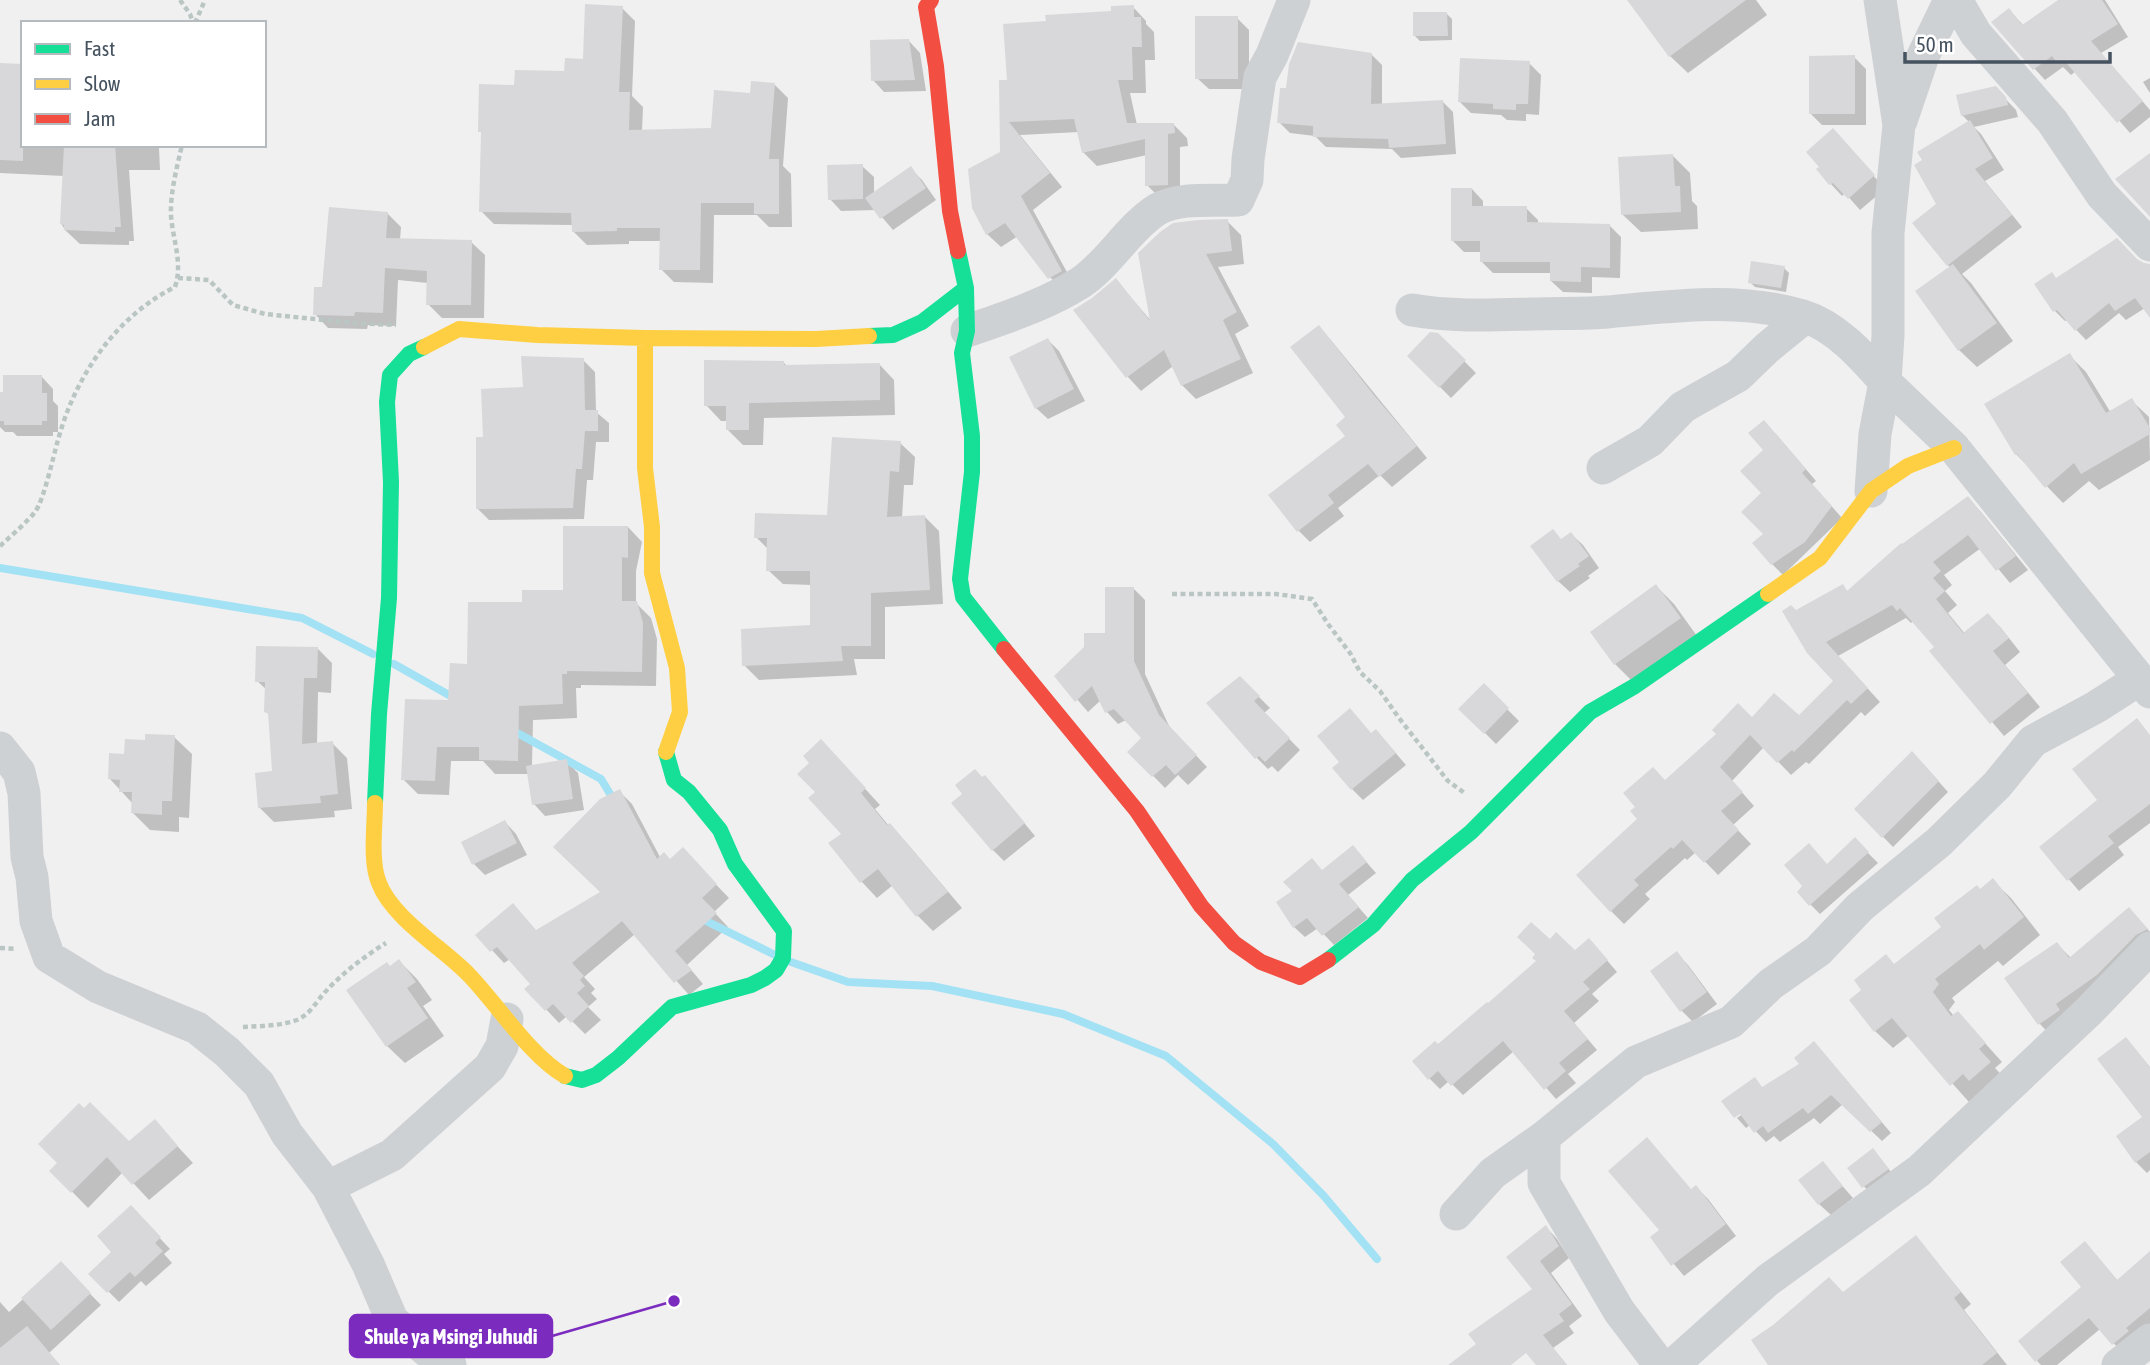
<svg xmlns="http://www.w3.org/2000/svg" width="2150" height="1365" viewBox="0 0 2150 1365" font-family="'Asap Condensed',sans-serif">
	<style>
		.shadow { fill: #0003 }
		.lines { fill: none; stroke-linecap: round; stroke-linejoin: round }
		.stream { stroke: #a3e2f4; stroke-width: 8 }
		.building { fill: #d8d8da }
		.path { stroke: #b9c6c3; stroke-width: 4.5; stroke-dasharray: 5 3.5; stroke-linecap: butt }
		.street { stroke: #ced1d4; stroke-width: 33 }
		.fast { stroke: #16e098; stroke-width: 16 }
		.slow { stroke: #ffcf43; stroke-width: 16 }
		.jam { stroke: #f24e42; stroke-width: 16 }
		.leader { fill: none; stroke: #7b2cbf; stroke-width: 2.5 }
		.callout-dot { fill: #7b2cbf; stroke: #fff; stroke-width: 2.5 }
		.callout { fill: #7b2cbf; stroke: #7b2cbf; stroke-width: 2.5 }
		.callout-label { font-size: 21px; text-anchor: middle; font-weight: bold; fill: #fff }
	</style>
	<rect width="100%" height="100%" fill="#f1f0f0"/>
	<path class="shadow" d="M1637 0H1756L1767 15 1688 73 1670 56Z
		M2061 0H2105L2128 37 2101 53 2150 110V117L2130 133 2076 71 2071 75 2063 67 2045 80 2034 68 2009 10 2024 26Z
		M1133 7 1146 21V24L1154 32 1155 60H1145L1146 93H1130L1137 125H1174L1187 138 1188 146 1180 147V198H1160L1147 185V155L1097 166 1083 152 1079 132 1020 135 1062 187 1033 210 1074 285 1063 291 1050 277 1018 236 1001 247 987 234 1002 153 1008 82 1048 23 1113 13Z
		M622 8 635 21 632 96 643 107 642 131 713 130 751 95 774 84 788 98 783 166 791 174 792 227H769L757 215H714L713 283 674 282 661 269 662 241H629V244L587 245 573 231V225L494 224 481 211 516 87 566 73 584 60Z
		M1447 14 1452 19V40L1420 41 1415 36Z
		M1237 18 1249 30V89H1209L1197 78Z
		M909 41 920 53 926 91 884 92 873 80Z
		M1371 54 1382 65V105L1442 101 1453 112 1456 154 1401 158 1392 149 1326 147 1315 136 1290 133 1279 122 1287 90Z
		M1854 57 1866 69V125H1822L1811 114Z
		M1529 63 1541 75 1539 115 1526 114V121L1507 120 1501 115 1471 113 1460 102Z
		M0 65 23 145H157L159 148 160 170H129L134 241H129V245L80 244 65 230 61 223 64 176 0 173Z
		M2150 78V93L2143 82Z
		M1995 88 2016 110 2018 117 1974 127 1981 134 2004 170 1985 181 2022 227 1962 274 1971 283 2013 341 1977 367 1959 350 1951 268 1948 265 1938 204 1970 123 1962 115Z
		M1844 142 1885 189 1860 210 1845 193 1842 196 1818 170Z
		M1672 155 1690 173 1692 201 1697 206 1698 229 1641 232 1623 215Z
		M862 166 874 177V194L911 169 922 180 936 200 893 230 876 210 841 211 830 199Z
		M1472 189 1483 201V208H1526L1538 220V224L1610 226 1621 237 1620 278 1592 277V293L1563 292 1551 281 1552 273H1493L1481 261V252H1464L1452 240Z
		M387 213 401 227 400 240 471 242 485 255 484 318H442L428 304V283L398 280 396 326 368 325 367 329 328 328 315 314 324 289Z
		M1227 221 1241 235 1244 264 1218 267 1249 326 1235 334 1253 373 1196 399 1182 385 1173 366 1141 391 1128 377 1075 310 1093 300 1116 280 1152 322Z
		M2136 261 2150 265V315L2145 308 2126 320 2119 313 2086 340 2067 320 2065 321 2055 311 2057 280Z
		M1784 268 1789 273 1786 292 1755 287 1750 282Z
		M1319 327 1330 339 1427 458 1392 487 1380 475 1338 508 1344 516 1310 542 1298 530 1348 437 1347 418Z
		M1437 334 1476 373 1451 398 1409 356Z
		M1048 340 1059 351 1085 401 1048 419 1036 408Z
		M2069 355 2086 372 2111 413 2132 401 2149 417 2150 460 2099 490 2089 481 2063 503 2016 454Z
		M583 360 595 372 596 412 609 423V442H596L593 480H587L584 519 489 520 478 509 485 438 525 389Z
		M783 362 788 367 879 364 894 380 895 415 764 418 763 445H743L728 430V421H721L706 405Z
		M42 377 53 389V401L58 406V432H53V436H17L13 432H5L0 427V394Z
		M1775 433 1816 481 1812 484 1842 518 1783 575 1772 564 1765 534V451Z
		M900 443 915 457 913 485H904L902 518 925 517 939 531 943 604 885 607V659H854L857 675 759 680 744 665 812 627V585L783 584 768 570 769 550 756 537 828 517Z
		M1968 499 1981 512 2028 570 2010 583 1981 548 1944 575 1952 585 1945 591 1957 605 1948 613 1965 634 1988 615 2001 628 2020 652 2005 665 2040 707 2004 736 1932 651 1937 647 1913 621 1911 623 1906 618 1838 656 1880 702 1865 716 1861 712 1809 764 1806 762 1791 775 1764 747 1732 781 1754 806 1733 825 1751 844 1718 875 1696 852 1687 860 1685 858 1645 894 1650 899 1624 924 1611 911 1639 819 1666 781 1753 720 1799 718 1836 681 1796 612 1842 586 1848 592Z
		M628 527 642 542 636 571V603L651 618 657 639 656 686 581 685V688H576L577 718 533 720 532 766 566 761 578 773 584 810 545 816 534 804 529 774H495L483 761H451L449 795 418 794 403 779 450 702 469 666 524 604 564 592Z
		M1571 534 1583 545 1599 568 1588 576 1590 578 1570 592 1558 581Z
		M1656 586 1674 604 1697 636 1633 682 1615 664 1592 632Z
		M1133 588 1145 600V674L1170 728 1207 767 1188 785 1178 775 1165 788 1130 752 1144 738 1126 720 1118 724 1107 712 1101 700 1088 712 1057 676 1107 635Z
		M317 648 332 663 331 693 318 692 317 744 332 743 347 758 352 809 334 811 335 817 274 822 259 807 274 773 270 715 266 712 267 690 257 681Z
		M1240 678 1270 708 1264 713 1300 750 1278 772 1272 766 1268 769 1257 758Z
		M1484 686 1519 721 1496 744 1461 709Z
		M2150 735V823L2118 847 2124 855 2079 891 2041 847 2099 800Z
		M174 737 192 754 189 818 179 817V832L150 830 133 813V804L110 779 125 756 147 742Z
		M1387 743 1406 765 1363 800 1352 789Z
		M836 757 880 805 875 809 889 826 905 841 962 908 933 931 917 915 893 885 877 898 862 882 831 844 843 834 817 793Z
		M1922 763 1948 792 1893 847 1856 809Z
		M982 779 996 789 1035 836 1004 861 993 850Z
		M619 791 632 804 660 857 670 861 695 863 729 898 714 912 728 927 687 965 703 984 689 995 635 934 584 977 595 989 591 993 597 999 588 1007 601 1020 585 1034 567 1016 559 1023 527 989 532 984 510 959 504 963 478 935 537 932 602 892Z
		M505 822 516 834 527 855 485 875 474 864Z
		M1855 840 1878 863 1820 914 1810 904 1805 887Z
		M1353 847 1376 873 1348 895 1368 918 1334 945 1318 928 1305 937 1294 927 1323 871Z
		M1993 881 2011 898 2040 935 2003 966 1998 961 1952 998 1955 1002 1949 1010 1954 1016 1958 1013 2002 1062 1995 1068 2007 1081 1969 1102 1909 1035 1893 1048 1875 1031 1895 965 1943 928Z
		M2144 925 2150 932V952L2055 1040 2040 1024 2007 979 2057 944 2072 959Z
		M1550 942 1575 952 1599 951 1617 972 1592 994 1599 1001 1574 1023 1597 1050 1568 1074 1576 1083 1556 1099 1514 1051 1463 1095 1449 1081 1440 1089 1429 1078 1438 1046 1538 961Z
		M1677 953 1688 965 1717 1004 1693 1022 1681 1010Z
		M399 961 417 979 432 1000 423 1006 444 1036 405 1063 387 1046 390 967Z
		M2126 1039 2150 1067V1170L2147 1173 2136 1162 2144 1118Z
		M1824 1054 1891 1133 1882 1141 1843 1104 1820 1124 1814 1118 1780 1142 1774 1136 1766 1142 1750 1125 1746 1128 1737 1118 1748 1110 1764 1089Z
		M155 1122 193 1163 149 1200 123 1172 88 1208 52 1171 60 1163 129 1143Z
		M1873 1151 1899 1181 1875 1199 1849 1169Z
		M1822 1163 1853 1198 1831 1215 1819 1204Z
		M1696 1187 1708 1199 1736 1236 1684 1276 1652 1238 1661 1231Z
		M141 1218 170 1249 164 1254 172 1263 146 1286 141 1281 119 1302 91 1274 114 1252Z
		M1546 1227 1557 1239 1569 1258 1551 1273 1582 1316 1569 1326 1574 1333 1553 1348 1567 1365H1538L1534 1289Z
		M1916 1237 1971 1304 1964 1310 2007 1365H1791L1844 1294Z
		M2096 1255 2118 1281 2150 1265V1329L2125 1355 2100 1329 2057 1365H2041L2037 1361 2084 1287Z
		M61 1264 101 1305 49 1353 60 1365H0V1302L9 1312Z"/>
	<g class="lines">
		<path class="stream" d="M0 568 302 618 373 654
			M394 664 456 699
			M510 729 601 779 615 802
			M700 918 773 954
			M791 962 848 982 932 986 1063 1014 1166 1056 1273 1144 1323 1195 1377 1259"/>
	</g>
	<path class="building" d="M1627 0H1746L1669 57Z
		M2058 0H2102L2118 24 2091 41 2143 101 2117 123 2064 60 2058 64 2052 56 2033 70 1991 22 2009 8 2022 25Z
		M585 4 623 6 619 92H630L629 130 711 128 714 90 750 93 751 81 775 83 769 159H779V214H754V203H701L700 270H659L660 228H617V231L572 232 571 213 479 212 481 132H478L479 84 514 85 515 70 564 71 565 58 583 59Z
		M1134 5V17H1141L1142 47H1132L1133 80H1118L1127 123H1174L1175 133 1168 134V185L1145 186V139L1082 153 1074 119 1009 122 1050 173 1021 196 1062 271 1048 279 1005 223 986 235 972 208 968 169 1000 152 999 80H1007L1003 24 1046 21 1045 15 1111 11V6Z
		M1413 12H1447L1448 36H1413Z
		M1195 16H1238V79H1195Z
		M909 39 915 80 871 81 870 40Z
		M1298 42 1372 53 1371 104 1443 100 1446 144 1389 148 1388 139 1313 137V126L1277 123 1280 88H1286L1289 64Z
		M1855 55V114H1809V56Z
		M1460 58 1530 61 1528 104H1516V110L1493 109V104L1458 102Z
		M0 63 23 64V161L0 160Z
		M1996 86 2006 97 2008 105 1961 116 1956 95Z
		M1970 120 1993 158 1975 169 2012 215 1947 266 1912 223 1936 204 1914 165 1922 160 1917 152Z
		M1833 128 1875 175 1848 199 1833 183 1829 185 1816 169 1819 167 1806 152Z
		M64 145H115L121 227H115V232L64 230V225L60 224Z
		M2150 153V217L2115 179Z
		M1673 154 1675 186H1680L1681 212 1621 215 1618 157Z
		M863 164V199L828 200 827 165Z
		M911 166 926 188 880 219 865 198Z
		M1451 188H1472V206H1527V222L1610 224V268L1581 267V282L1550 281V262H1480V241H1451Z
		M329 207 388 212 386 238 472 240 471 305H426L427 271 385 268 383 313 355 312 354 316 313 315 314 287H322Z
		M1228 219 1232 251 1206 254 1237 312 1223 320 1241 359 1181 386 1164 350 1126 378 1073 310 1092 298 1116 278 1150 321 1138 253 1160 232 1173 223 1198 220Z
		M2117 238 2137 259 2144 263 2150 264V318L2135 298 2115 311 2109 303 2075 331 2057 310 2053 312 2034 284 2052 272 2056 278Z
		M1751 261 1785 266 1781 288 1748 283Z
		M1953 264 1997 323 1958 351 1915 291Z
		M1319 325 1373 394 1417 446 1379 477 1368 464 1328 495 1334 503 1297 532 1268 495 1345 436 1336 425 1345 417 1290 347Z
		M1430 332 1438 333 1466 360 1439 388 1407 356Z
		M1048 338 1074 389 1035 409 1009 357Z
		M2070 353 2106 413 2132 398 2150 428V434L2081 474 2074 463 2045 488 2017 454 2015 455 1984 404Z
		M521 356 584 358 585 410H598V431H585L582 469H576L573 508 476 509V437H483L481 389 523 387Z
		M704 360 784 361V365L880 363V400L749 403V430H726V406H704Z
		M3 375H42V393H47V421H42V425H4V421H0V392H3Z
		M1764 420 1806 469 1802 473 1832 506 1805 542 1771 565 1752 543 1763 534 1741 512 1761 493 1740 471 1763 450 1748 433Z
		M832 437 901 441 899 472 890 471 887 517 925 515 930 590 871 593V646H841L843 661 742 666 741 629 810 625V571H766L767 538H754L755 513 827 515Z
		M1968 496 2016 556 1996 571 1968 535 1933 562 1941 571 1933 578 1945 591 1936 599 1963 633 1988 613 2009 638 1993 651 2028 693 1990 724 1929 651 1934 647 1900 608 1897 611 1892 605 1826 642 1868 688 1851 704 1847 700 1794 752 1792 750 1777 763 1750 735 1720 767 1743 792 1721 811 1739 830 1704 863 1682 840 1673 849 1671 847 1634 880 1639 885 1610 912 1576 875 1637 819 1630 811 1635 807 1623 793 1653 767 1665 780 1716 734 1712 730 1738 703 1752 717 1774 693 1799 715 1833 681 1807 653 1782 611 1791 605 1796 610 1843 584 1847 591 1901 543 1902 544Z
		M563 526H628V558L622 557V601H637L643 623 642 672 567 671V674H562L563 704 519 706 518 761 479 760V747H437L435 781 401 780 405 699 448 700 450 663 467 664 468 602H522V590H563Z
		M1553 529 1561 539 1571 532 1589 556 1578 564 1580 566 1557 582 1530 546Z
		M1656 584 1681 618 1614 665 1590 632Z
		M1105 587H1134V661L1159 715 1197 755 1175 775 1166 765 1152 777 1127 752 1141 738 1114 709 1105 713 1092 686 1075 702 1054 676 1084 647V633H1105Z
		M256 646 318 647 317 678H304L302 744 333 741 338 794 320 796 321 803 258 808 255 773 272 771 268 713 264 712 265 682H255Z
		M1240 676 1260 696 1254 701 1290 738 1265 762 1259 756 1255 759 1206 703Z
		M1484 683 1509 708 1484 734 1458 709Z
		M1350 708 1371 733 1376 729 1396 753 1351 790 1332 768 1339 762 1317 736Z
		M2137 718 2150 735V804L2108 836 2114 843 2067 881 2039 847 2097 800 2072 769Z
		M145 734 175 735 172 801H162V815L131 813 132 792H119L120 780 108 779 109 753 124 754 125 739 145 740Z
		M821 739 866 788 861 793 887 825 890 823 948 892 916 917 878 869 860 883 828 843 841 834 808 798 815 792 797 774 809 763 803 756Z
		M1912 751 1939 781 1882 838 1854 809Z
		M567 759 573 799 532 805 526 766Z
		M975 769 982 777 985 775 1025 823 992 851 951 803 962 794 955 785Z
		M620 789 657 859 664 852 670 859 683 847 717 884 702 898 717 913 675 951 692 970 674 983 622 921 572 963 584 976 580 980 585 986 577 993 589 1006 571 1023 553 1004 545 1011 524 989 530 984 497 947 490 952 475 935 513 903 536 930 600 892 553 847 600 799Z
		M505 820 517 843 472 865 461 842Z
		M1855 837 1869 852 1809 906 1797 892 1802 886 1784 865 1809 843 1827 864Z
		M1353 845 1367 862 1339 884 1359 907 1322 936 1307 918 1293 928 1276 902 1292 891 1283 882 1312 858 1322 870Z
		M1993 878 2024 917 1984 950 1980 944 1935 979 1939 984 1933 992 1951 1016 1958 1011 1986 1043 1979 1049 1991 1062 1969 1081 1963 1074 1950 1086 1892 1018 1874 1032 1849 1000 1861 990 1854 980 1886 954 1894 964 1941 927 1934 918 1977 885 1980 889Z
		M2129 907 2148 929 2136 935 2097 975 2056 1004 2060 1010 2038 1025 2004 978 2057 942 2069 958Z
		M1531 922 1550 939 1556 932 1575 950 1589 938 1608 960 1583 982 1590 989 1564 1011 1588 1039 1559 1063 1566 1071 1544 1090 1503 1041 1451 1086 1438 1071 1428 1080 1412 1061 1435 1041 1438 1044 1487 1002 1488 1003 1536 961 1532 958 1535 954 1517 937Z
		M1677 951 1707 992 1680 1012 1650 971Z
		M399 959 416 982 407 988 428 1018 386 1047 346 990 387 962 390 966Z
		M2126 1037 2150 1067V1152L2135 1163 2116 1136 2142 1117 2097 1059Z
		M1814 1041 1882 1122 1870 1132 1831 1095 1808 1114 1803 1108 1768 1133 1763 1126 1754 1133 1740 1114 1734 1118 1721 1101 1755 1077 1762 1087 1799 1064 1794 1058Z
		M90 1102 129 1141 155 1119 178 1146 132 1185 107 1157 71 1193 49 1171 57 1163 38 1144 79 1103 84 1108Z
		M1647 1137 1691 1189 1696 1185 1726 1224 1671 1266 1650 1237 1659 1230 1608 1171Z
		M1873 1148 1889 1169 1862 1188 1847 1168Z
		M1823 1161 1843 1186 1818 1205 1798 1180Z
		M131 1205 161 1237 155 1243 163 1251 135 1277 130 1272 107 1293 88 1274 111 1252 97 1236Z
		M1546 1225 1559 1246 1540 1261 1572 1304 1559 1314 1564 1321 1543 1335 1567 1365H1536L1526 1353 1511 1365H1448L1476 1344 1468 1334 1532 1289 1506 1257Z
		M1916 1235 1961 1292 1954 1298 1997 1353 1982 1365H1768L1751 1340 1773 1325 1829 1277 1843 1292Z
		M2085 1241 2117 1280 2150 1251V1308L2126 1328 2129 1331 2112 1345 2089 1318 2035 1362 2018 1341 2081 1287 2060 1262Z
		M61 1261 91 1293 51 1330 21 1298Z
		M27 1326 60 1365H0V1348Z"/>
	<g class="lines">
		<path class="path" d="M180 0 190 14 193 23
			M195 23 205 0
			M178 278 209 280 233 305 265 314 354 323 396 325
			M0 546C12 535 25 524 35 512 44 500 53 457 58 440 75 377 115 317 175 287 183 264 173 240 171 216 170 193 177 167 182 145
			M1172 594H1276L1312 599 1328 624 1350 653 1360 672 1380 691 1399 718 1448 781 1466 794
			M0 948 17 949
			M243 1027C261 1026 280 1026 297 1020 311 1014 317 1000 327 990 344 972 365 956 386 943"/>
		<path class="street" d="M1880 0 1899 125 1888 233V335L1885 382 1954 448 2150 692
			M1956 0 1976 34 2052 121 2102 195 2150 245
			M1901 121 1923 56 1950 0
			M1412 310C1453 317 1493 315 1534 314 1559 313 1584 314 1608 312 1674 306 1739 297 1803 316 1836 326 1863 357 1885 382L1875 434 1871 491
			M967 331C1007 317 1045 305 1080 283 1109 264 1129 227 1158 209 1180 197 1213 201 1238 200L1247 180 1248 159 1260 77 1272 55 1294 0
			M1603 468 1650 441 1683 407 1738 376 1767 348 1805 317
			M0 748 19 772 24 793 27 857 32 877 36 921 49 957 98 987 197 1028 227 1052 259 1084 287 1134 328 1187 368 1264 392 1320 427 1351 450 1365
			M1544 1137V1183L1619 1311 1660 1365
			M328 1187 392 1155 490 1067 502 1046 507 1019
			M1456 1214 1493 1173 1544 1137 1636 1062 1731 1022 1771 984 1818 951 1860 907 1939 842 1997 785 2033 741 2096 707 2138 680
			M1673 1365 1768 1280 1919 1171 2088 1012 2150 948
			M2118 1365 2150 1340"/>
		<path class="fast" d="M958 251 966 288 967 331 962 353 972 436V472L960 579 963 597 1004 649
			M869 336 893 335 922 322 966 288
			M375 803 379 714 389 598 391 482 387 402 390 375 409 354 424 347
			M1328 960 1373 925 1412 880 1471 832 1590 712 1635 686 1768 594
			M565 1076 582 1080 596 1075 618 1058 672 1007 751 985 765 978 776 970 783 958 784 931 735 864 720 830 689 792 674 780 666 752"/>
		<path class="slow" d="M645 338V468L652 527V573L677 668 680 712 666 752
			M424 347 459 329 537 335 645 338 816 339 869 336
			M1768 594 1820 558 1871 491 1908 466 1954 448
			M375 803C375 826 370 862 379 883 392 918 443 948 469 975 498 1005 530 1056 565 1076"/>
		<path class="jam" d="M931 0 926 7 936 66 950 211 958 251
			M1004 649 1137 811 1201 906 1234 943 1261 962 1300 977 1328 960"/>
	</g>
	<path class="leader" d="M674 1301L552 1336"/>
	<circle class="callout-dot" cx="674" cy="1301" r="7"/>
	<rect class="callout" x="350" y="1315" width="202" height="42" rx="7"/>
	<g class="callout-label">
		<text x="451" y="1344">Shule ya Msingi Juhudi</text>
	</g>
	<rect x="21" y="21" width="245" height="126" fill="#ffffff" stroke="#b5babf" stroke-width="2"/>
	<rect x="35" y="44" width="35" height="10" fill="#16e098" stroke="#b5babf" stroke-width="2"/>
	<text x="84" y="56" font-size="21" fill="#45525f">Fast</text>
	<rect x="35" y="79" width="35" height="10" fill="#ffcf43" stroke="#b5babf" stroke-width="2"/>
	<text x="84" y="91" font-size="21" fill="#45525f">Slow</text>
	<rect x="35" y="114" width="35" height="10" fill="#f24e42" stroke="#b5babf" stroke-width="2"/>
	<text x="84" y="126" font-size="21" fill="#45525f">Jam</text>
	<path d="M1905 52v10h205v-10" fill="none" stroke="#45525f" stroke-width="3.5"/>
	<text x="1916" y="52" font-size="21" fill="#45525f" stroke="#ffffff" stroke-width="5" paint-order="stroke">50 m</text>
</svg>
